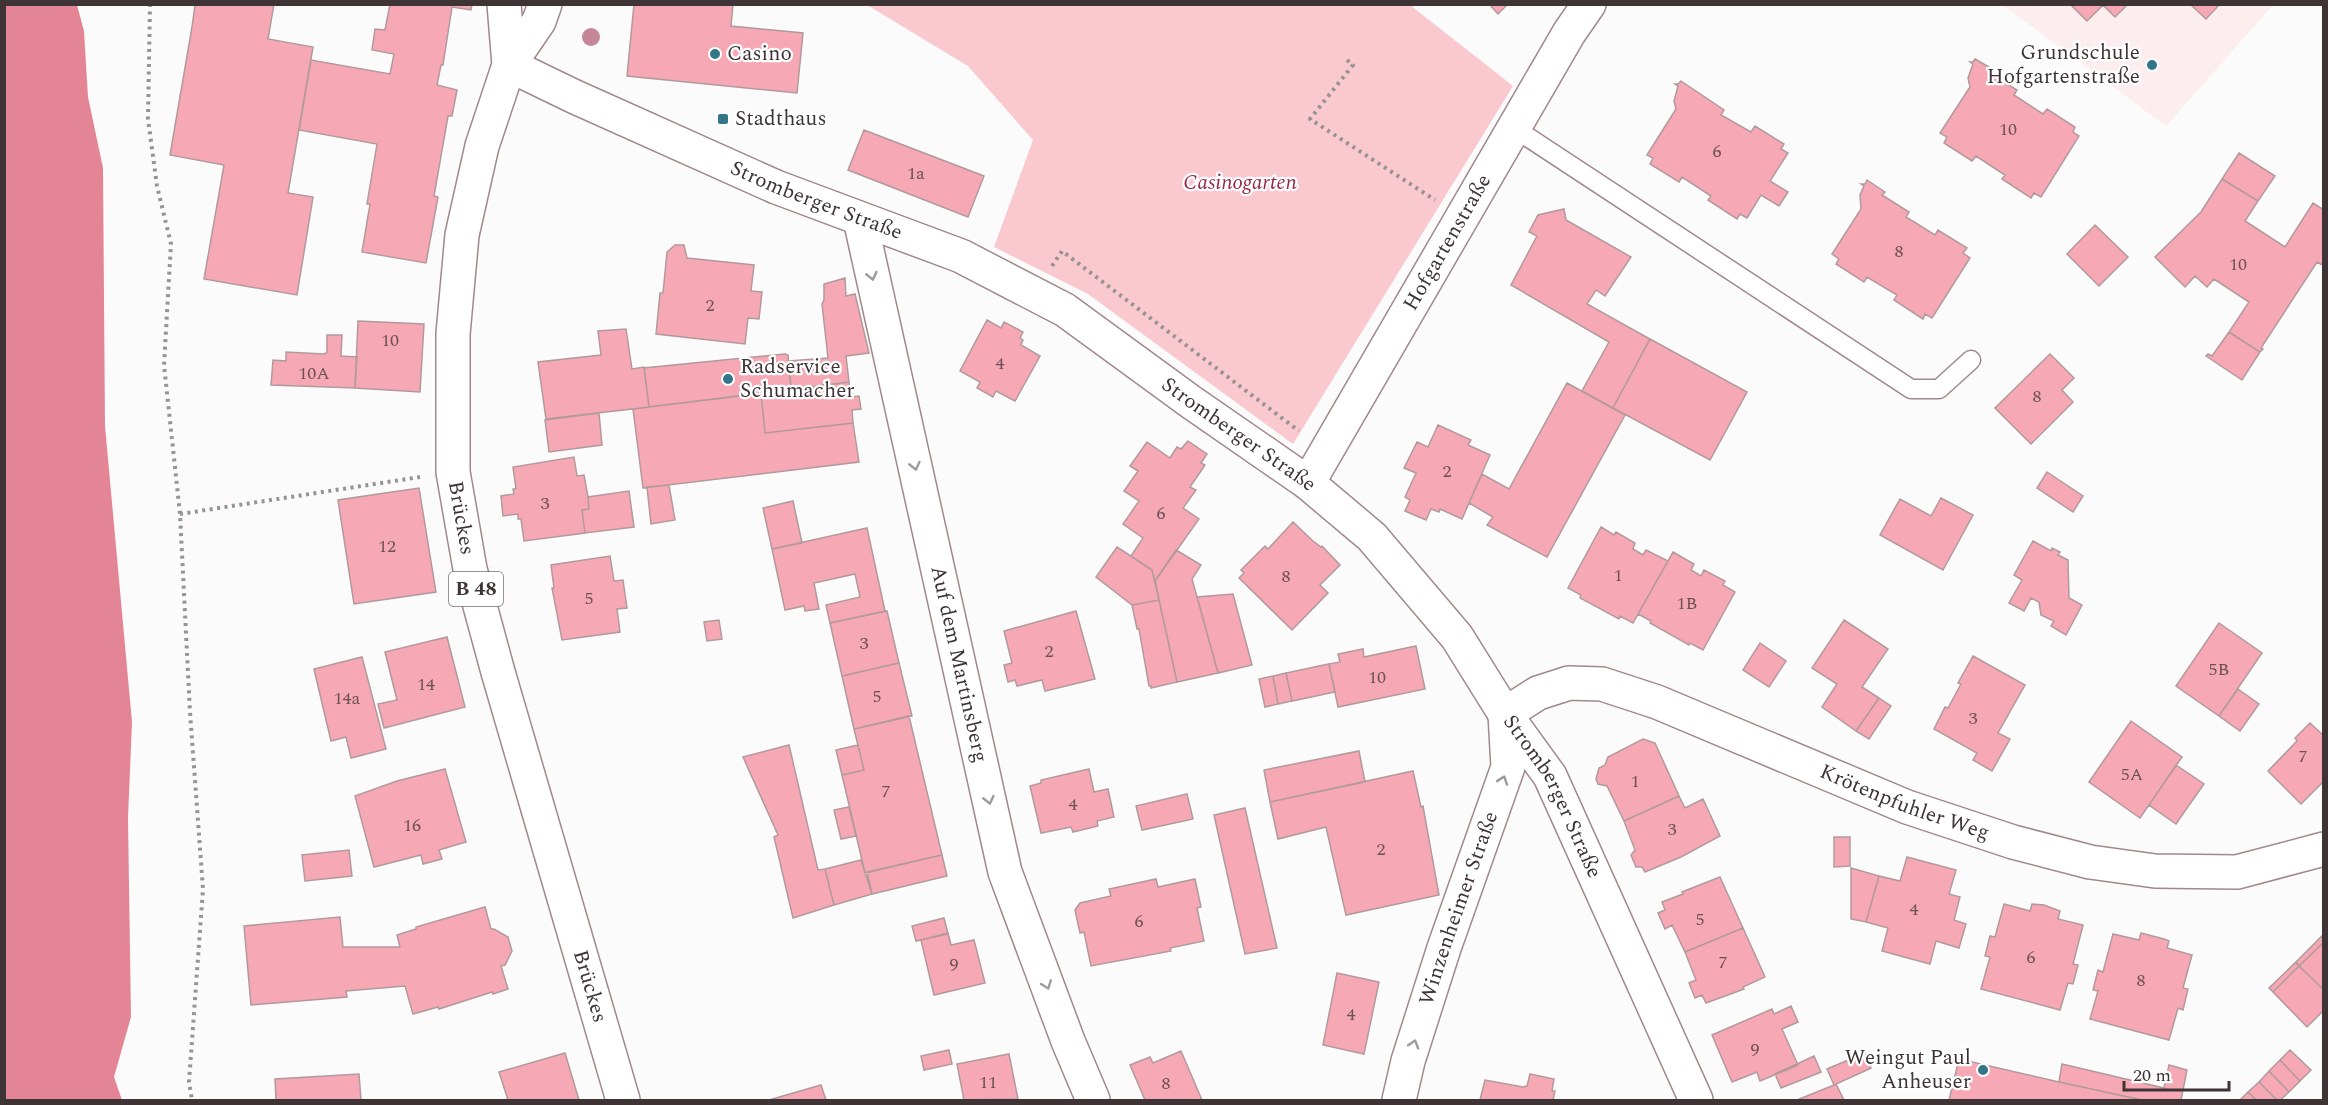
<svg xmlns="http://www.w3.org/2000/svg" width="2328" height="1105" viewBox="0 0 2328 1105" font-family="Spectral,serif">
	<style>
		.built { fill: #fcedee }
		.green { fill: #fac8cf }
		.water { fill: #e48596 }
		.building { fill: #f7a8b5; stroke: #b2999c; stroke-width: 1.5 }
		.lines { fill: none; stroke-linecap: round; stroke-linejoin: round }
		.lane-casing { stroke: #a1888b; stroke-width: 21 }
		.street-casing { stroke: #a1888b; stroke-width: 36 }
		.primary-casing { stroke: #a1888b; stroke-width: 36 }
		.path { stroke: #989393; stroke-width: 4; stroke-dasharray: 3 4.5; stroke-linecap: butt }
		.lane { stroke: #fff; stroke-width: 18 }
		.street { stroke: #fff; stroke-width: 33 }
		.primary { stroke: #fff; stroke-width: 33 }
		.tree { fill: #c48698 }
		.oneway { stroke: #9e9a9a }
		.poi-dot { fill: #347688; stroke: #fff; stroke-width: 2 }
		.labels { text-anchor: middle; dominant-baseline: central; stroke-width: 4.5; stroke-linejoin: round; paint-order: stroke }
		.number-label { font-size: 18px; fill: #6c5155 }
		.shield { fill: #fff; stroke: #787172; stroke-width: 1.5 }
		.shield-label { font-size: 20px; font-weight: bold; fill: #3e3435 }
		.poi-label { font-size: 21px; fill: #3e3435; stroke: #fff; text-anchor: start }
		.park-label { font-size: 21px; font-style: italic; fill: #972747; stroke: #fff }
		.street-label { font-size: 21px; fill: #3e3435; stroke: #fff }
	</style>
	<rect width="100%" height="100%" fill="#fbfbfb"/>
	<path class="built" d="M2003 5H2273L2166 126Z"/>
	<path class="green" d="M867 5H1410L1513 86 1293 444 1088 294 994 247 1033 140 968 66Z"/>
	<path class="water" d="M5 4 77 5 84 31 88 97 103 168 105 426 132 722 128 818 131 1017 114 1077 122 1100H5Z"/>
	<path class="building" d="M189 4H274L268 39 313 47 288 193 313 197 297 295 204 279 224 165 170 155 192 27 195 5Z
		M390 4H472L471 10 452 7 443 65H441L437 85 457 90 452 116H448L434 196 438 197 426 263 362 252 370 204H367L377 144 299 130 311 60 390 74 394 54 372 50 375 29 385 30Z
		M634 4H733L731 26 803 33 797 93 627 76Z
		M1489 4H1508L1498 14Z
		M2070 4H2128L2115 17 2103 5 2087 21Z
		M2190 4H2220L2206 19Z
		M1975 59 1994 70 1991 74 2017 90 2014 95 2043 114 2047 109 2075 127 2073 132 2079 136 2041 197 2034 193 2031 198 2002 179 2005 175 1976 156 1972 161 1944 143 1947 137 1940 133 1970 87 1968 78 1973 64 1970 62H1973Z
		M1681 81 1724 110 1721 115 1751 132 1755 126 1784 144 1781 149 1788 153 1770 181 1788 192 1779 206 1761 195 1747 218 1740 214 1737 219 1708 200 1711 196 1682 177 1679 182 1650 164 1653 158 1647 155 1676 109 1674 101 1678 86 1675 84H1678Z
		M864 130 984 176 968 217 848 170Z
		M2239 153 2275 176 2258 201 2222 179Z
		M2222 179 2258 201 2245 221 2285 247 2313 203 2324 210V266L2317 262 2261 348 2263 349 2260 352 2229 332 2249 302 2214 279 2207 287 2195 276 2185 287 2155 257 2201 212Z
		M1867 180 1885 192 1882 195 1909 212 1906 217 1935 235 1938 230 1967 248 1963 253 1970 258 1932 318 1925 314 1923 319 1894 300 1897 295 1867 277 1864 282 1836 264 1839 259 1832 254 1861 209 1860 195 1864 186 1861 184H1865Z
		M1564 209 1566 220 1631 257 1605 296 1596 290 1587 304 1650 339 1613 408 1582 391 1609 342 1511 285 1537 236 1529 232 1538 215Z
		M2095 225 2128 257 2099 286 2067 254Z
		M675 245H684L687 258 754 265 751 291 762 292 759 319 748 318 745 344 656 334 660 293H663L667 252Z
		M845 278 846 296 855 294 869 353 846 356 849 382 791 390 789 361 828 358 822 304 824 300V284Z
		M987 320 1001 328 1004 322 1023 332 1020 338 1023 340 1021 345 1040 356 1015 401 996 391 993 397 977 388 980 382 960 371Z
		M358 321 424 324 420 392 355 388Z
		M626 329 632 369 644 367 649 407 546 419 538 362 601 355 598 331Z
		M2229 332 2260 352 2242 380 2206 356 2208 354 2212 356Z
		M327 335H342L341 356 357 357 355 388 271 385 273 360 286 361V352L324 354 327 352Z
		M1650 339 1747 392 1710 460 1613 408Z
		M785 354 788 355 791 390 649 407 644 368Z
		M2050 354 2074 378 2062 390 2073 402 2031 444 1995 408Z
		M849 382 851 397 859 396 861 409 852 410 853 423 765 433 761 393Z
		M1567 383 1625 415 1547 557 1487 525 1493 517 1469 503 1482 474 1509 489Z
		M761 393 765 433 853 423 859 462 643 488 633 409Z
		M599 413 602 445 549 452 545 420Z
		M1438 425 1471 440 1468 445 1490 455 1462 519 1440 509 1439 512 1431 509 1426 520 1405 511 1410 500 1405 497 1416 473 1404 468 1417 442 1428 447Z
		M1188 441 1207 454 1201 463 1205 465 1190 487 1196 490 1183 508 1199 519 1155 581 1152 570 1131 556 1143 538 1123 524 1139 501 1124 491 1138 471 1130 466 1147 442 1170 458 1177 447 1181 449Z
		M574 457 577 476 584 475 588 497 589 509 582 510 585 533 524 541 521 519H518V514L503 516 501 496 514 494 513 489H516L513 467Z
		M2047 472 2083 496 2073 512 2037 488Z
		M669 485 675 520 651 524 647 487Z
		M419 488 436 592 354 604 338 500Z
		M629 491 634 527 585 533 582 510 589 509 588 497Z
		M1941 498 1973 515 1943 570 1880 535 1900 499 1931 516Z
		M793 501 802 543 772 549 763 508Z
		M1293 522 1313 541 1321 547 1322 546 1340 565 1320 585 1328 593 1292 630 1239 578 1244 573 1241 570 1265 546 1268 549Z
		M1601 527 1614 535 1616 532 1635 543 1633 549 1643 555 1646 550 1668 561 1633 623 1620 616 1619 619 1580 598 1581 595 1568 588Z
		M867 528 885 611 830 623 826 605 860 597 855 574 814 583 819 609 805 611 804 606 785 610 772 549Z
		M2033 541 2051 551 2052 548 2060 552 2058 555 2068 560 2069 598 2082 605 2066 635 2051 626 2054 621 2041 615 2039 602 2031 598 2024 611 2009 603 2022 580 2014 575Z
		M1117 547 1152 570 1159 600 1132 605 1096 577Z
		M1176 550 1201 565 1192 579 1218 673 1177 682 1155 581Z
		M1673 552 1694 564 1691 570 1701 576 1704 570 1725 581 1723 585 1735 592 1703 650 1690 643 1689 645 1650 623 1651 621 1638 614Z
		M610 556 614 581 623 580 627 608 617 609 620 632 562 640 552 588H554L551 565Z
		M1233 594 1252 665 1218 673 1197 597Z
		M1159 600 1177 682 1151 688V686H1149L1139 629H1137L1132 605Z
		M887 611 899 663 842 676 830 623Z
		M1076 611 1095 679 1045 691 1042 680 1017 686 1015 680 1008 682 1004 665 1012 663 1004 631Z
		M719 620 722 639 707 641 704 622Z
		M1844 620 1888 649 1862 687 1879 698 1856 731 1822 707 1837 684 1812 668Z
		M2219 623 2262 653 2219 716 2176 686Z
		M447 637 465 707 384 728 378 704 397 700 385 652Z
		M1760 643 1786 661 1769 687 1743 670Z
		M1416 646 1425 689 1338 707 1329 664 1340 662 1338 654 1363 649 1364 657Z
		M1973 656 2025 685 1998 733 2010 739 1992 771 1973 760 1977 753 1934 729 1945 707 1948 708 1961 684 1958 683Z
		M362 657 386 749 351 758 346 737 331 741 314 669Z
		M899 663 912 716 854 729 842 676Z
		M1329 664 1335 692 1292 701 1286 673Z
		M1286 673 1292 701 1278 704 1273 676Z
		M1273 676 1278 704 1265 707 1259 679Z
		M2238 689 2259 704 2240 731 2219 716Z
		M1879 698 1891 706 1869 739 1856 731Z
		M909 716 942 855 865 873 842 775 864 770 854 729Z
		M2131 721 2182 757 2140 818 2089 782Z
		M2310 723 2324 736V781L2301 804 2268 771 2297 741 2295 738Z
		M1643 739 1655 743 1679 796 1624 821 1607 786 1598 784 1596 779 1599 768 1605 765 1608 757Z
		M789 745 818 870 825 869 834 905 793 918 774 837 778 835 743 757Z
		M858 745 864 770 842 775 836 750Z
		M1359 751 1365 782 1270 802 1264 770Z
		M2176 765 2204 784 2176 824 2149 805Z
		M445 769 466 842 439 850 442 859 423 864 421 855 374 867 355 796 397 781Z
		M1089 769 1094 792 1108 789 1114 817 1097 821 1098 826 1073 832 1071 827 1041 833 1030 786 1041 783V780Z
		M1413 771 1421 807 1423 806 1439 895 1346 915 1326 827 1278 839 1270 802Z
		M1187 794 1193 819 1142 830 1136 806Z
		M1679 796 1685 808 1703 799 1720 836 1681 857 1645 872 1642 867H1636L1631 855 1635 850 1624 821Z
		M849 807 856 836 841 839 834 810Z
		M1245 808 1277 948 1245 954 1214 815Z
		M1834 837H1850V866L1834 867Z
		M349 850 352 876 305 881 302 855Z
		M942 855 947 876 872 894 867 872Z
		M1907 857 1956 870 1949 894 1960 897 1954 920 1966 924 1959 948 1936 941 1930 964 1882 951 1888 928 1866 922 1879 876 1900 881Z
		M861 860 872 894 834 905 825 869Z
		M1851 868 1879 876 1866 922 1851 919Z
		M1720 877 1743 928 1685 952 1672 925 1665 929 1658 913 1665 910 1662 902 1683 894 1682 892Z
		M1156 879 1158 887 1195 879 1201 907 1197 908 1204 941 1170 948 1171 951 1091 966 1084 932 1080 933 1075 910 1080 903 1111 896 1109 889Z
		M2004 904 2030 911 2032 904 2044 905 2060 911 2058 919 2083 925 2073 964 2078 965 2073 984 2068 983 2060 1010 1981 989 1990 957 1985 956 1990 936 1995 937Z
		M485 907 491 929H494L508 937 512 951 505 965 501 966 508 989 493 994 492 992 439 1009 438 1007 413 1014 405 986 346 991 347 997 251 1005 244 926 340 917 343 947H400L397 935 416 929V927Z
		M944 918 948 934 916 941 912 926Z
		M1743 928 1765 977 1743 987 1744 989 1706 1003 1702 995 1695 998 1689 983 1696 980 1685 952Z
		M948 933 951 945 974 940 985 983 934 995 921 940Z
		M2141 933 2164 939 2169 941 2167 948 2192 955 2183 988 2188 989 2183 1010 2178 1008 2169 1040 2090 1019 2098 991 2093 990 2098 970 2103 972 2113 934 2139 940Z
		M2322 936 2324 942 2299 966 2296 962Z
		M2324 942V990L2299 966Z
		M2296 962 2299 966 2273 992 2269 988Z
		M2299 966 2324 990V1010L2307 1027 2273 992Z
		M1337 973 1379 982 1364 1054 1323 1045Z
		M1791 1006 1798 1022 1782 1029 1798 1065 1760 1081 1757 1072 1732 1082 1712 1035 1772 1009 1774 1014Z
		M949 1050 952 1064 924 1070 921 1056Z
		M2290 1050 2311 1070 2300 1081 2280 1060Z
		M1181 1051 1202 1100H1145L1130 1065 1150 1057 1153 1063Z
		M565 1053 579 1100H508L499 1072Z
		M1865 1053 1871 1068 1834 1085 1827 1069Z
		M1009 1054 1018 1099 964 1100 957 1064Z
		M1814 1056 1821 1072 1781 1088 1775 1074Z
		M1959 1059 2059 1082 2142 1100H1949Z
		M2280 1060 2300 1081 2289 1092 2269 1071Z
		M2062 1064 2164 1088 2169 1065 2187 1070 2181 1100H2142L2059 1082Z
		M2269 1071 2289 1092 2280 1100H2277L2259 1082Z
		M359 1074 361 1100H276L275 1079Z
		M1530 1074 1554 1079 1552 1091H1555L1553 1100H1480L1485 1080 1523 1087 1527 1086Z
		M2259 1082 2277 1100H2256L2248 1092Z
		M1836 1084 1844 1100H1797L1834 1085Z
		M821 1085 826 1100H769Z
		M2248 1092 2256 1100H2240Z"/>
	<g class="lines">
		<g class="lane-casing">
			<path id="lane" d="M1514 128 1911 389H1939L1971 360"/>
		</g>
		<g class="street-casing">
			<g id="street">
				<path id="s1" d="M509 65 573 96 776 187 961 256 1065 310 1191 402 1308 483 1372 537 1457 637 1505 714 1550 776 1696 1100"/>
				<path id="s2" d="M860 219 1005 872 1068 1041 1093 1100"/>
				<path id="s3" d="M1308 483 1569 33 1589 4"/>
				<path id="s4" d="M1505 714 1538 693 1569 683 1602 684 1657 702 1907 807 2013 842 2090 862 2155 871 2237 872 2324 849"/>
				<path id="s5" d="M1399 1100 1408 1061 1444 948 1508 767 1505 714"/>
			</g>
		</g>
		<g class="primary-casing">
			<g id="primary">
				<path d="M504 4 509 65"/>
				<path id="s6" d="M545 4 539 21 509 65 482 146 462 235 453 334V472L470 569 498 672 623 1100"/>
			</g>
		</g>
		<path class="path" d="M150 4 148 119 157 186 171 244 164 365 180 514 190 712 203 889 189 1082 192 1100
			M1347 60 1353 65 1310 119 1435 200
			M1052 266 1062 251 1299 431
			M180 514 420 477"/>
		<use href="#lane" class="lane"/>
		<use href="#street" class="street"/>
		<use href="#primary" class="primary"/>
	</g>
	<circle class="tree" cx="591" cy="37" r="9"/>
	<defs><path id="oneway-chevron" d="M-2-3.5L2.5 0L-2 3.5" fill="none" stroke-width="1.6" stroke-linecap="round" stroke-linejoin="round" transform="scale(1.5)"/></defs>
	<g class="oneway">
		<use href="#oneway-chevron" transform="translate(872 276) rotate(77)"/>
		<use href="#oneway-chevron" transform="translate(915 466) rotate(77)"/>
		<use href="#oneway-chevron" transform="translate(1503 780) rotate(-71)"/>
		<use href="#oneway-chevron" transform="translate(989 800) rotate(77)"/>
		<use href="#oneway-chevron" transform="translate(1047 985) rotate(69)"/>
		<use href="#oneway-chevron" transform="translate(1414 1044) rotate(-73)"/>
	</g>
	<g class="poi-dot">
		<circle cx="715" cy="54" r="6"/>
		<circle cx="2152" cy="65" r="6"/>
		<rect x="717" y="113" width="12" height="12" rx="3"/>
		<circle cx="728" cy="379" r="6"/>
		<circle cx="1983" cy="1070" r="6"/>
	</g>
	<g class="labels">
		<g class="number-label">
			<text x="2008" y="129">10</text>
			<text x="1717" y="151">6</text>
			<text x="916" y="173">1a</text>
			<text x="1899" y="251">8</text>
			<text x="2238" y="264">10</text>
			<text x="710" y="305">2</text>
			<text x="390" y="340">10</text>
			<text x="1000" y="363">4</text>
			<text x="314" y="373">10A</text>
			<text x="2037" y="396">8</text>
			<text x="1447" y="471">2</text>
			<text x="545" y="503">3</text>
			<text x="1161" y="513">6</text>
			<text x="387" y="546">12</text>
			<text x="1618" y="575">1</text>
			<text x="1286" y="576">8</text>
			<text x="589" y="598">5</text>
			<text x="1687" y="603">1B</text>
			<text x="864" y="643">3</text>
			<text x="1049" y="651">2</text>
			<text x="2219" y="669">5B</text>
			<text x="1377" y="677">10</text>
			<text x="426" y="684">14</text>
			<text x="877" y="696">5</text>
			<text x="347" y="698">14a</text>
			<text x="1973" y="718">3</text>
			<text x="2303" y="756">7</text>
			<text x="2132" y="774">5A</text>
			<text x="1635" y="781">1</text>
			<text x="886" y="791">7</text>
			<text x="1073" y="804">4</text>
			<text x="412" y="825">16</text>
			<text x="1672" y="829">3</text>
			<text x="1381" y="849">2</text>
			<text x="1914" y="909">4</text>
			<text x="1700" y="919">5</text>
			<text x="1139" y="921">6</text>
			<text x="2031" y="957">6</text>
			<text x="1723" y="962">7</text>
			<text x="954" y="964">9</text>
			<text x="2141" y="980">8</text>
			<text x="1351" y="1014">4</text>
			<text x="1755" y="1049">9</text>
			<text x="988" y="1082">11</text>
			<text x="1166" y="1083">8</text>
		</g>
		<rect class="shield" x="449" y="572" width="54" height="34" rx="4.5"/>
		<g class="shield-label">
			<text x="476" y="589">B 48</text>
		</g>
		<g class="poi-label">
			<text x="2140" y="53" text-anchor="end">Grundschule<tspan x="2140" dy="24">Hofgartenstraße</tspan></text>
			<text x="727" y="54">Casino</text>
			<text x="735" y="119">Stadthaus</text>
			<text x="740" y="367">Radservice<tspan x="740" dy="24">Schumacher</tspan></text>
			<text x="1971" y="1058" text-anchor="end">Weingut Paul<tspan x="1971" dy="24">Anheuser</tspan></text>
		</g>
		<g class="park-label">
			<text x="1240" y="183">Casinogarten</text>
		</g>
		<g class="street-label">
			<text stroke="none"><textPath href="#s1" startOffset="336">Stromberger Straße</textPath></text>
			<text stroke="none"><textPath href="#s3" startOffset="278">Hofgartenstraße</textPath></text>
			<text stroke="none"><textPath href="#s1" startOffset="822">Stromberger Straße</textPath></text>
			<text stroke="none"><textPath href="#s6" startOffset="532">Brückes</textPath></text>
			<text stroke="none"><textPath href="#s2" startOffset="456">Auf dem Martinsberg</textPath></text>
			<text stroke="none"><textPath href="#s1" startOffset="1308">Stromberger Straße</textPath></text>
			<text stroke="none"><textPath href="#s4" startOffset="430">Krötenpfuhler Weg</textPath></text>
			<text stroke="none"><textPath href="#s5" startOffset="201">Winzenheimer Straße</textPath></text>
			<text stroke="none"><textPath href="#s6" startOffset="1018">Brückes</textPath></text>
		</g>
	</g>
	<rect width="2328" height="1105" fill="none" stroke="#3e3435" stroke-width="12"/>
	<path d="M2124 1081v9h105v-9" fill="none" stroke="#3e3435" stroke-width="3"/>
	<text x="2133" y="1081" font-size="18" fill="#3e3435" stroke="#ffffff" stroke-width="4.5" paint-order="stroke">20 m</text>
</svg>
